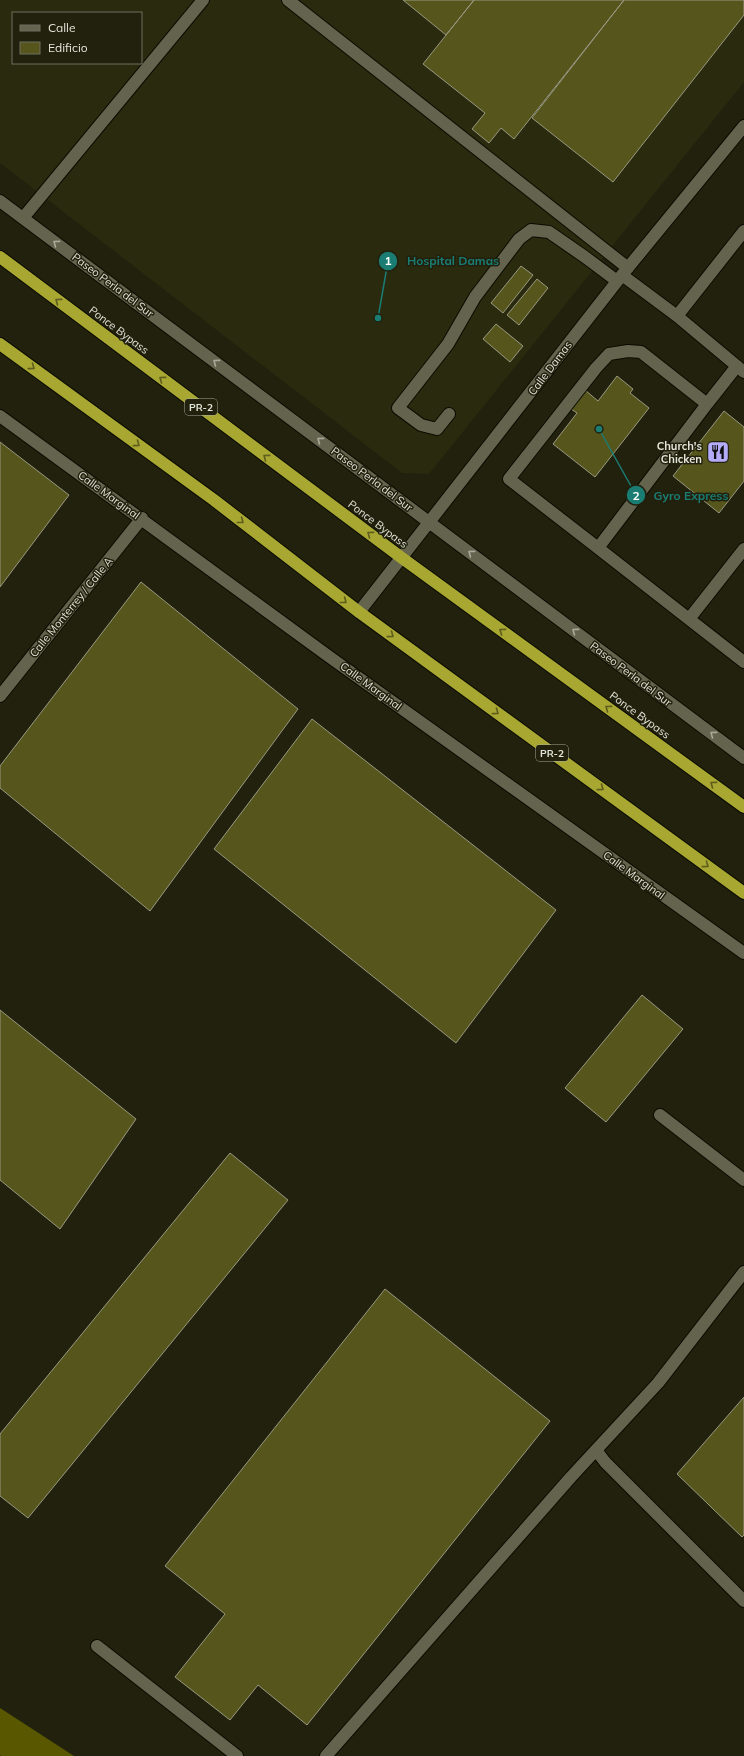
<svg xmlns="http://www.w3.org/2000/svg" width="744" height="1756" viewBox="0 0 744 1756" font-family="Mulish,sans-serif">
	<style>
		.built { fill: #2a2a0f; fill-rule: evenodd }
		.water { fill: #595800 }
		.building { fill: #56551c; stroke: #989982 }
		.lines { fill: none; stroke-linecap: round; stroke-linejoin: round }
		.minor-casing { stroke: #0b0b00; stroke-width: 14 }
		.highway-casing { stroke: #0b0b00; stroke-width: 14 }
		.minor { stroke: #63634e; stroke-width: 12 }
		.highway { stroke: #a8a731; stroke-width: 12 }
		.oneway { stroke: #aaaa9a }
		.oneway2 { stroke: #5e5d1e }
		.labels { text-anchor: middle; dominant-baseline: central; stroke-width: 3; stroke-linejoin: round; paint-order: stroke }
		.shield { fill: #21210e; stroke: #aaaa9c; stroke-width: 1 }
		.shield-label { font-size: 10px; font-weight: bold; fill: #e4e5d9 }
		.street-label { font-size: 11px; fill: #e4e5d9; stroke: #21210e }
		.poi-label { font-size: 11px; font-weight: bold; fill: #e4e5d9; stroke: #21210e; text-anchor: end }
		.leader { fill: none; stroke: #1a7c73; stroke-width: 1.5 }
		.callout-dot { fill: #1a7c73; stroke: #21210e; stroke-width: 1.5 }
		.mark-label { font-size: 12px; text-anchor: middle; font-weight: bold; fill: #fff }
		.callout-label { font-size: 12px; text-anchor: middle; font-weight: bold; fill: #1a7c73; stroke: #21210e; stroke-width: 3; stroke-linejoin: round; paint-order: stroke }
	</style>
	<rect width="100%" height="100%" fill="#21210e"/>
	<path class="built" d="M0 0H744V82L429 474 402 473 0 163ZM13 13H141V63H13Z"/>
	<path class="water" d="M0 1708 74 1756H1L0 1755Z"/>
	<path class="building" d="M403 0H474L446 35Z
		M474 0H624L514 139 501 128 489 143 472 129 485 113 423 64Z
		M624 0H744V15L613 182 532 118Z
		M521 266 533 275 503 313 491 303Z
		M537 279 548 288 519 325 507 315Z
		M496 324 523 346 510 362 483 339Z
		M617 376 633 389 630 393 649 408 595 477 553 444 577 413 571 409 585 390 598 401Z
		M724 411 744 427V481L719 513 673 476Z
		M0 442 69 495 0 587Z
		M141 582 298 709 150 911 0 788V766Z
		M312 719 556 910 456 1043 214 849Z
		M642 995 683 1029 606 1122 565 1088Z
		M0 1010 136 1119 60 1229 0 1180Z
		M230 1153 288 1200 28 1518 0 1496V1434Z
		M385 1289 550 1421 307 1725 258 1685 230 1720 175 1677 225 1614 165 1566Z
		M744 1397V1535L742 1537 677 1474Z"/>
	<g class="lines">
		<g class="minor-casing">
			<path id="minor" d="M288 0 628 268
				M0 201 744 758
				M23 218 203 0
				M622 275 677 316 744 372
				M677 316 744 231
				M707 404 598 548 509 479 596 368 609 354 628 351 641 352 707 404 737 366
				M449 414 437 429 421 425 398 408 448 344 475 297 519 239 531 230 549 232 585 257 617 281
				M0 416 331 658 744 953
				M598 548 744 662
				M359 612 622 275 744 126
				M689 619 744 549
				M0 696 142 518
				M660 1115 744 1180
				M596 1450 605 1462 744 1601
				M97 1646 237 1756
				M326 1756 571 1477 658 1383 744 1272"/>
		</g>
		<g class="highway-casing">
			<path id="highway" d="M0 257 402 558 744 807
				M0 344 214 500 359 612 744 893"/>
		</g>
		<use href="#minor" class="minor"/>
		<use href="#highway" class="highway"/>
	</g>
	<defs><path id="oneway-chevron" d="M-2-3.5L2.5 0L-2 3.5" fill="none" stroke-width="1.6" stroke-linecap="round" stroke-linejoin="round"/></defs>
	<g class="oneway">
		<use href="#oneway-chevron" transform="translate(56 243) rotate(-143)"/>
		<use href="#oneway-chevron" transform="translate(216 362) rotate(-143)"/>
		<use href="#oneway-chevron" transform="translate(320 440) rotate(-143)"/>
		<use href="#oneway-chevron" transform="translate(471 553) rotate(-143)"/>
		<use href="#oneway-chevron" transform="translate(575 631) rotate(-143)"/>
		<use href="#oneway-chevron" transform="translate(713 734) rotate(-143)"/>
	</g>
	<g class="oneway2">
		<use href="#oneway-chevron" transform="translate(58 301) rotate(-143)"/>
		<use href="#oneway-chevron" transform="translate(32 367) rotate(36)"/>
		<use href="#oneway-chevron" transform="translate(162 379) rotate(-143)"/>
		<use href="#oneway-chevron" transform="translate(137 444) rotate(36)"/>
		<use href="#oneway-chevron" transform="translate(266 457) rotate(-143)"/>
		<use href="#oneway-chevron" transform="translate(241 521) rotate(38)"/>
		<use href="#oneway-chevron" transform="translate(370 534) rotate(-143)"/>
		<use href="#oneway-chevron" transform="translate(344 601) rotate(38)"/>
		<use href="#oneway-chevron" transform="translate(502 631) rotate(-144)"/>
		<use href="#oneway-chevron" transform="translate(391 635) rotate(36)"/>
		<use href="#oneway-chevron" transform="translate(608 708) rotate(-144)"/>
		<use href="#oneway-chevron" transform="translate(496 712) rotate(36)"/>
		<use href="#oneway-chevron" transform="translate(713 784) rotate(-144)"/>
		<use href="#oneway-chevron" transform="translate(601 788) rotate(36)"/>
		<use href="#oneway-chevron" transform="translate(706 865) rotate(36)"/>
	</g>
	<defs>
		<g id="restaurant-square" transform="scale(1.15)"><rect x="-9" y="-9" width="18" height="18" rx="4" fill="#b4acf9" stroke="#21210e"/><path d="M-5-6h1v4h1v-4h1v4h1v-4h1v5L-1.5 .5V6h-2V.5L-5-1ZM5-6V6H3V1.5H1.5Q1.5-4 5-6Z" fill="#111"/></g>
	</defs>
	<g fill-rule="evenodd">
		<use href="#restaurant-square" x="718" y="452"/>
	</g>
	<g class="labels">
		<g class="shield">
			<rect x="185" y="399" width="32" height="16" rx="3"/>
			<rect x="536" y="745" width="32" height="16" rx="3"/>
		</g>
		<g class="shield-label">
			<text x="201" y="407">PR-2</text>
			<text x="552" y="753">PR-2</text>
		</g>
		<g class="street-label">
			<text transform="translate(113 285) rotate(37)">Paseo Perla del Sur</text>
			<text transform="translate(119 330) rotate(37)">Ponce Bypass</text>
			<text transform="translate(550 368) rotate(-53)">Calle Damas</text>
			<text transform="translate(372 479) rotate(37)">Paseo Perla del Sur</text>
			<text transform="translate(109 495) rotate(36)">Calle Marginal</text>
			<text transform="translate(378 524) rotate(37)">Ponce Bypass</text>
			<text transform="translate(71 607) rotate(-51)">Calle Monterrey / Calle A</text>
			<text transform="translate(631 674) rotate(37)">Paseo Perla del Sur</text>
			<text transform="translate(371 686) rotate(36)">Calle Marginal</text>
			<text transform="translate(640 715) rotate(36)">Ponce Bypass</text>
			<text transform="translate(634 875) rotate(36)">Calle Marginal</text>
		</g>
		<g class="poi-label">
			<text x="702" y="446">Church's<tspan x="702" dy="13">Chicken</tspan></text>
		</g>
	</g>
	<path class="leader" d="M378 318L388 261M599 429L636 495"/>
	<g class="callout-dot">
		<circle cx="378" cy="318" r="4"/>
		<circle cx="599" cy="429" r="4"/>
		<circle cx="388" cy="261" r="10"/>
		<circle cx="636" cy="495" r="10"/>
	</g>
	<g class="mark-label">
		<text x="388" y="265">1</text>
		<text x="636" y="500">2</text>
	</g>
	<g class="callout-label">
		<text x="453" y="265">Hospital Damas</text>
		<text x="691" y="500">Gyro Express</text>
	</g>
	<rect x="12" y="12" width="130" height="52" fill="#21210e" stroke="#6f6f5f"/>
	<rect x="20" y="25" width="20" height="6" fill="#63634e" stroke="#6f6f5f"/>
	<text x="48" y="32" font-size="12" fill="#e4e5d9">Calle</text>
	<rect x="20" y="42" width="20" height="12" fill="#56551c" stroke="#6f6f5f"/>
	<text x="48" y="52" font-size="12" fill="#e4e5d9">Edificio</text>
</svg>
